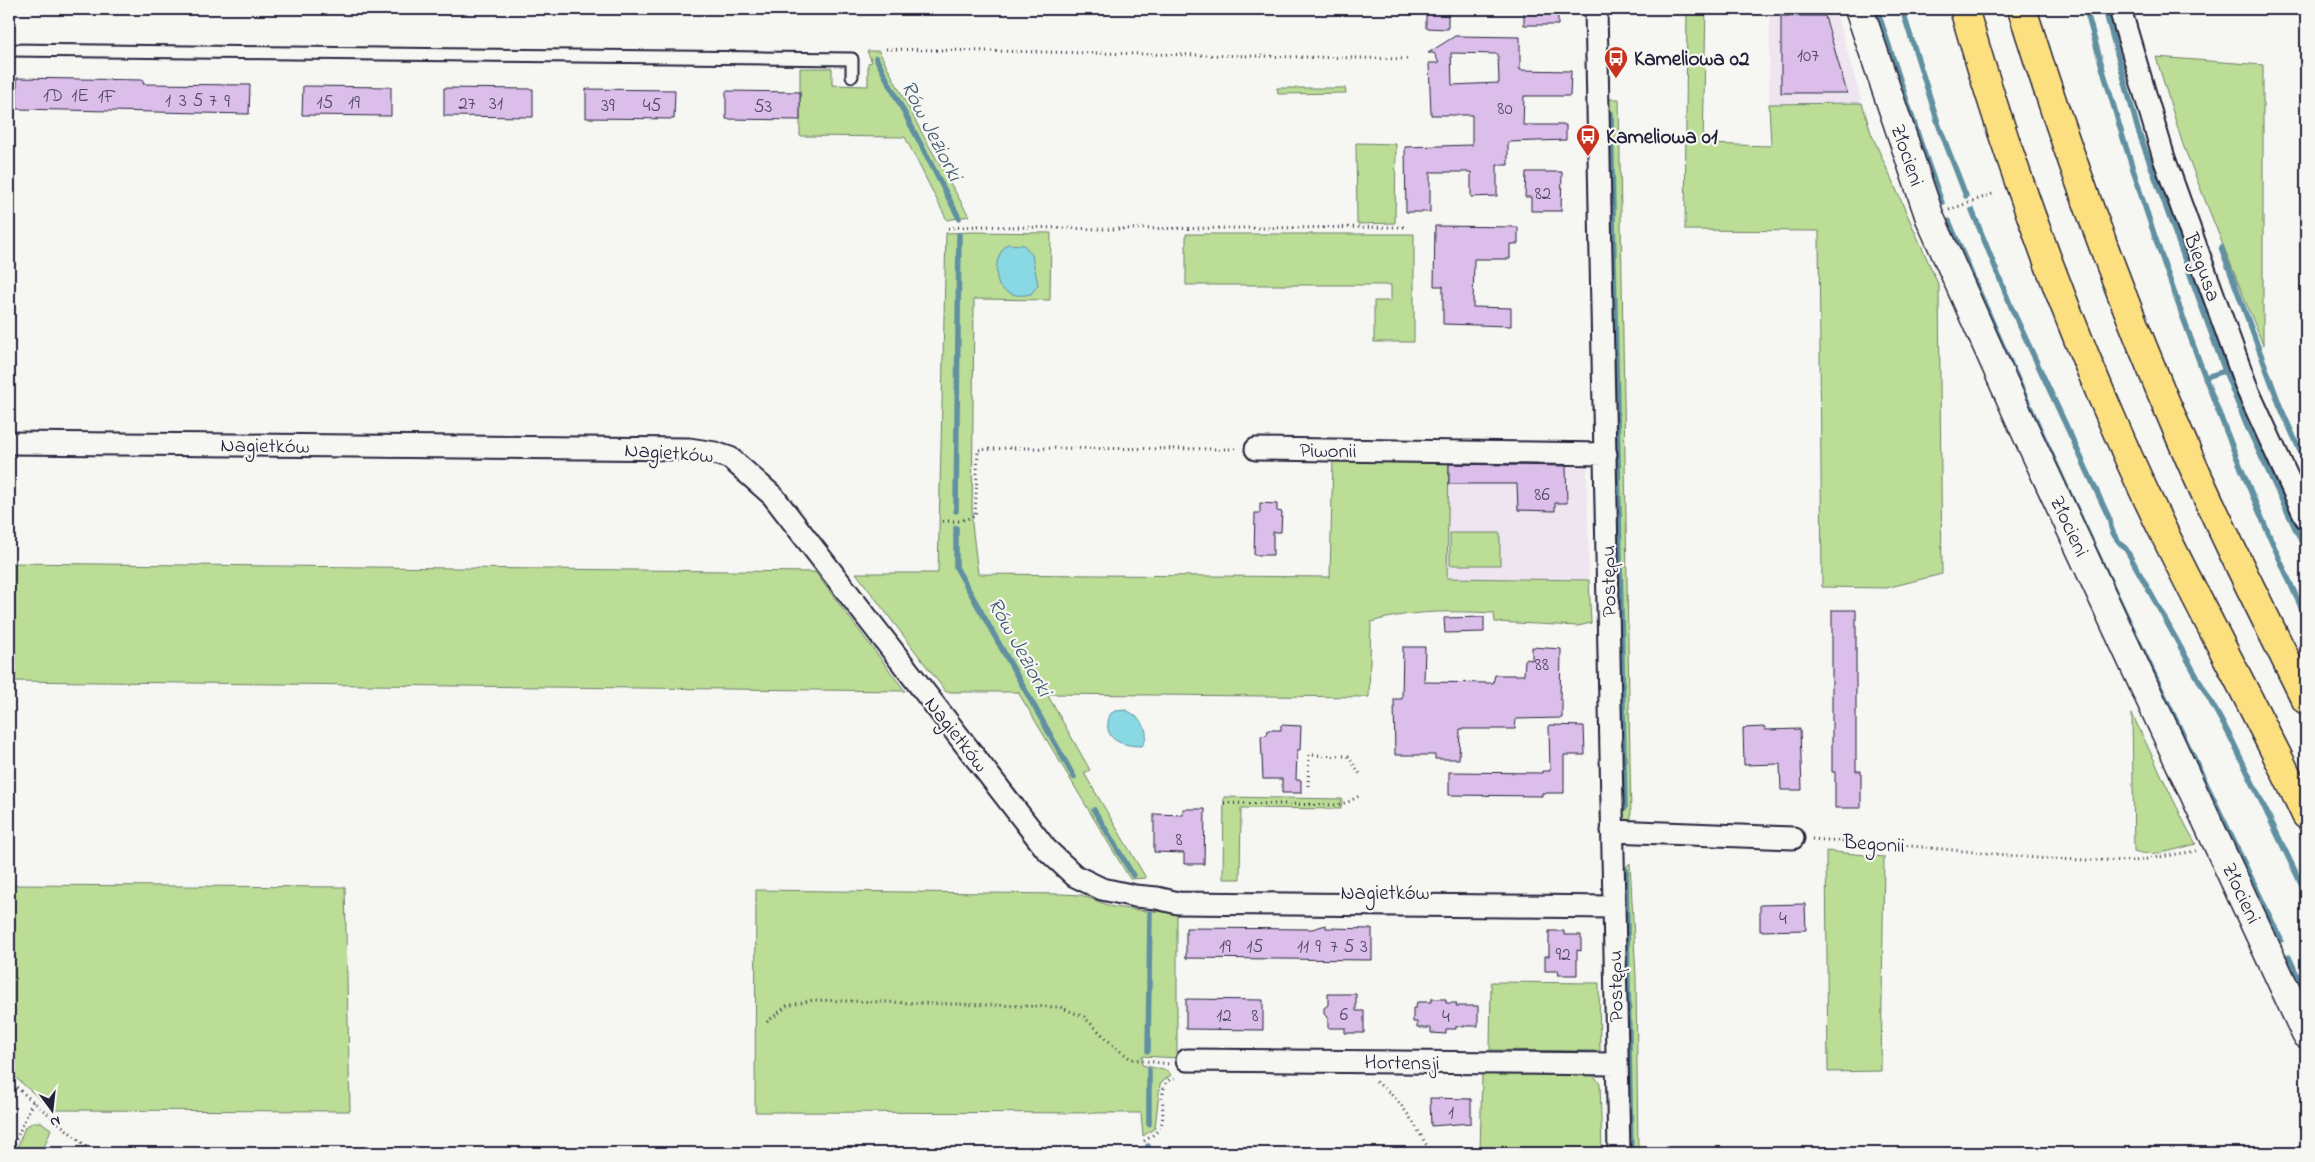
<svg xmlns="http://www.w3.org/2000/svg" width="2315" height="1162" font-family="'Indie Flower',sans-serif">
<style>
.built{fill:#eee5f0}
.green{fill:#bbdd96;stroke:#6e8068}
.water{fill:#89d9e5;stroke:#6090a1}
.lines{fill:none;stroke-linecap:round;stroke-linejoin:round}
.stream{stroke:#6090a1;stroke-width:5.5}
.building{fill:#dcbeeb;stroke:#22223b;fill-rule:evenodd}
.service-casing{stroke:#22223b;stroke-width:15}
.minor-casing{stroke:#22223b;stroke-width:25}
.tertiary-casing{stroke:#22223b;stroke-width:31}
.motorway-casing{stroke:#22223b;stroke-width:31}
.path{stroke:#22223b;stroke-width:3;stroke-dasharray:1 4;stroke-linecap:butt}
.service{stroke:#f6f6f2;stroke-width:11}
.minor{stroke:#f6f6f2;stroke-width:21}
.tertiary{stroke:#f6f6f2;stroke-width:28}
.motorway{stroke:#fce080;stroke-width:28}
.labels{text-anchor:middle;stroke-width:4.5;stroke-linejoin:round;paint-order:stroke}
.number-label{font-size:19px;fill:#504967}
.poi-label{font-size:21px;font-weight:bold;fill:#22223b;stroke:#f6f6f2;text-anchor:start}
.street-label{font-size:21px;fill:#22223b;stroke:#f6f6f2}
.water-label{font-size:22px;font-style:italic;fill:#41596e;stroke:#f6f6f2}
</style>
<rect width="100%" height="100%" fill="#f6f6f2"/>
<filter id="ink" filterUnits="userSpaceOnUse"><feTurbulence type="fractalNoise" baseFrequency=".02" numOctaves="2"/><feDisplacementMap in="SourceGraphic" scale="10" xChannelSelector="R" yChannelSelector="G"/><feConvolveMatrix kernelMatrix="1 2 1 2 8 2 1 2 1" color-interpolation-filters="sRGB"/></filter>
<g filter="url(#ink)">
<path class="built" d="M1770,9H1835L1862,103L1769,104Z
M1449,458L1587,460L1589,580L1447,579Z"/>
<path class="green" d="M1687,9H1706L1703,144L1771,146L1769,104L1862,103L1871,133L1939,286L1942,574L1886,588L1822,587L1819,231L1685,230Z
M867,51H879L924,137L969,216L947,220L905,137L800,136V68H832V85L868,86V63L872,62Z
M2156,57L2263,65V345L2183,145Z
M1277,88H1345L1346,93L1278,94Z
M1609,99H1619L1631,820H1621Z
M1356,143L1396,144L1395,223L1357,224Z
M974,232L1051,233L1050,300L974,299L972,524L978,574L1330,577L1333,456L1449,458L1447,578L1589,580L1591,623L1578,626L1495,622L1494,613C1452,611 1412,610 1371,622L1369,697L1047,694L1090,770L1084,773L1146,878L1130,879L1018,692H946L856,573H938L946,233Z
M1186,234H1414V342H1374V301H1391V285H1186Z
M1450,533H1500V565H1450Z
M9,563L815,572L905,691L9,681Z
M2132,714L2187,828L2196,844C2177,849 2152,858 2134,851Z
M1224,797L1342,799L1341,809L1241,808L1240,879H1223Z
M1826,851L1884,857L1881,1071L1828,1072Z
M1630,863L1636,977L1638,1153H1630L1624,869Z
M9,885L345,887L350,1111L53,1110L9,1072Z
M756,890L1061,894L1081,895L1113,907L1147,911L1177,912V1058L1142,1056V1065L1168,1071L1171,1075L1160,1084L1155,1128L1143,1136L1141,1113L755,1112Z
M1491,982L1599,983L1600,1051L1490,1050Z
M1482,1073L1592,1074L1600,1083L1602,1153H1480Z
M34,1122H41L51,1129L42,1153H15L25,1127Z"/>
<path class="water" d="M1007,244L1024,245L1032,255L1038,285L1031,294C1019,297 1008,295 999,286C994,270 996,256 1007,244Z
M1126,710C1140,717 1153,731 1142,746C1120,746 1101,739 1110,714L1115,711Z"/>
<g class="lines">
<path class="stream" d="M1877,9L1921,144L1942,203
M1902,9L1939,126L1966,196
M2086,9C2142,217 2216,422 2306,618
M2105,9L2138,130L2225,371L2246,424L2306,551
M876,58L959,218
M1611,113L1625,808
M1972,210L2012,309L2110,520C2110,532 2117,541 2126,549L2231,738L2306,894
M1949,221C2051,464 2167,701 2281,940
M2221,247L2280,406L2306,464
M2206,377L2225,371
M956,511L959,235
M956,528V567L1074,777
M1094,810L1133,875
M1626,870L1631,1153
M2289,957L2306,996
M1148,1051L1150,913
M1149,1124V1070
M1148,1153V1146"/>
</g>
<path class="building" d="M1426,9H1448V29L1426,28Z
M1524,9H1558V25H1524Z
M1781,16H1825L1847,93H1781Z
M1455,36L1520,37V70L1571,71L1570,96H1524L1523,125H1566V140L1508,142V165H1497V196L1471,197V172H1430V212H1406L1405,147L1472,145V115H1431L1429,63H1439L1434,53H1428ZM1451,53L1498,54L1499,83L1452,85Z
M17,78L143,80V84L250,85L249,114L17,109Z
M303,86L391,87V116L302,115Z
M444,88L533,89V117L444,116Z
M586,89L675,90L674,119L586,118Z
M726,91L800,92V120L726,119Z
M1526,172H1562L1561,211H1531V197H1525Z
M1435,226L1518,227V244H1510V259H1474L1473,307L1511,308V326L1443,324V286H1434Z
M1449,464L1566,466L1567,503H1555V511L1518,510L1517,484H1449Z
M1260,503L1277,504V511L1282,512L1281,532H1273V555H1254L1255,513H1260Z
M1832,610H1856V771H1861V808H1835V772H1832Z
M1484,617V632L1445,633L1444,618Z
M1403,647H1425L1424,682L1493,683L1495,675H1524L1525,659L1532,660V647L1561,649L1560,700H1562V718L1516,719L1515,729H1460L1459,759H1435V755H1395L1394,699H1402Z
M1281,725L1301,726L1300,750H1297L1296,780H1301V793H1282V779H1263L1261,736L1267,735L1268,730H1281Z
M1549,725L1584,726L1585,755H1564V793H1542V796L1449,795V772L1542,773V771H1550Z
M1765,727V730L1800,729L1802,790H1781L1780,764L1744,765L1743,728Z
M1183,809H1205L1204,864H1184V853L1154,852V814L1183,815Z
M1805,904L1806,930L1760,931V905Z
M1326,925V928L1372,929V960L1186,958V928L1312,929Z
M1549,931H1564V935H1581V951L1577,950V975H1558L1559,971H1545V956H1549Z
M1328,994H1356V1011H1364V1033H1345V1028H1328V1018L1324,1014V1008L1328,1005Z
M1186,999L1263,1000V1030L1186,1029Z
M1431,999H1446V1003H1457L1456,1006H1478V1026H1456V1029H1446V1034L1431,1033V1028H1417V1022H1413V1008H1416L1417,1002H1431Z
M1430,1098L1471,1099V1123L1431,1126Z"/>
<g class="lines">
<g class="service-casing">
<path id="service" d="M9,50L852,59V76"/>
</g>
<g class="minor-casing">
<path id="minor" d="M1596,9L1619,1153
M2120,9L2164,158L2248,391L2306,518
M9,443L689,449L715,453L730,458L773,496L1046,849L1075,876L1102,889L1135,896L1157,898L1178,903L1614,907
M1256,449L1606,454
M1612,831L1793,838
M1187,1060L1617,1064"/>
</g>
<g class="tertiary-casing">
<path id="tertiary" d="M1859,9L1930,218L2023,426L2306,1034"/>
</g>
<g class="motorway-casing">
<path id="motorway" d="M1964,9C2006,154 2058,297 2119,436C2175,565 2246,687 2306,815
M2022,9C2068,156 2121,300 2182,441C2220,529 2264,615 2306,700"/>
</g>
<path class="path" d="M886,49L1410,59
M1949,210L1995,193
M948,228L978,226L1100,229L1404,227
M943,521H960L975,516L978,450L1009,448L1238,449
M1308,786L1309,755L1348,756L1360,774
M1224,803L1337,805L1348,802L1359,796
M1812,839L1890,844L2048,859L2135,861L2196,851
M767,1022L787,1006L813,1000L1060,1007L1084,1017L1116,1048L1131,1059L1169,1064
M9,1081L94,1153
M1376,1082C1402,1099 1416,1127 1431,1153
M1144,1141C1151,1137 1157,1133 1161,1125C1167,1110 1154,1080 1178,1077
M10,1153L33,1101"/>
<use href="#service" class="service"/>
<use href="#minor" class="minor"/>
<use href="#tertiary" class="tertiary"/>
<use href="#motorway" class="motorway"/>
</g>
</g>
<defs>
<g id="bus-pin" transform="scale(1.25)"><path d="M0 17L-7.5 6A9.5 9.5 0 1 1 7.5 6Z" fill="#c8321e" stroke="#f6f6f2"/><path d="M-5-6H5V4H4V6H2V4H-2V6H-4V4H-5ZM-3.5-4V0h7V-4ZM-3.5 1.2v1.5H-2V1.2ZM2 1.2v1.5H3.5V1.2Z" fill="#fff"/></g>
</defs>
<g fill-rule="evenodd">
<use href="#bus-pin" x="1616" y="58"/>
<use href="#bus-pin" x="1588" y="136"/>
</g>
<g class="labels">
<g class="number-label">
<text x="1808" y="61">107</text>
<text x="53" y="101">1D</text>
<text x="80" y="101">1E</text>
<text x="107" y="102">1F</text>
<text x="168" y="106">1</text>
<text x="183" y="106">3</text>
<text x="198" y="106">5</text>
<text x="213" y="106">7</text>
<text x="227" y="107">9</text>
<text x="325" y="108">15</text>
<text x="354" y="108">19</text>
<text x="467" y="109">27</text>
<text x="496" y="109">31</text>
<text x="608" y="111">39</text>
<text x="652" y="111">45</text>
<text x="763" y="112">53</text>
<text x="1505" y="114">80</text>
<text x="1543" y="199">82</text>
<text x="1542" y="500">86</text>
<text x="1542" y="670">88</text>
<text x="1179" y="845">8</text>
<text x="1783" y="924">4</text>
<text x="1225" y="952">19</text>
<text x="1255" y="952">15</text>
<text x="1303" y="952">11</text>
<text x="1318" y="952">9</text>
<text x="1334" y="952">7</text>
<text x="1349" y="952">5</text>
<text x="1364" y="952">3</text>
<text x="1563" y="960">92</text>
<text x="1344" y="1020">6</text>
<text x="1224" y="1021">12</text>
<text x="1255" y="1021">8</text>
<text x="1446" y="1022">4</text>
<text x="1451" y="1118">1</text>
</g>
<g class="poi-label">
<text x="1634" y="65">Kameliowa 02</text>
<text x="1606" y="143">Kameliowa 01</text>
</g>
<g class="street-label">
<text transform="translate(1908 155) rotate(71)" y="7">Złocieni</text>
<text transform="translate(2203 267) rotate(70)" y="7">Biegusa</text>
<text transform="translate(265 445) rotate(1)" y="7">Nagietków</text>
<text transform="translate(1328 450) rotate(1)" y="7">Piwonii</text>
<text transform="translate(669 452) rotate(4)" y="7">Nagietków</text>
<text transform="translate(2070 526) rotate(65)" y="7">Złocieni</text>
<text transform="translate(1608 581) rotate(-91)" y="7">Postępu</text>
<text transform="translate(957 734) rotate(52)" y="7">Nagietków</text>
<text transform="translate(1874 843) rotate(4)" y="7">Begonii</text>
<text x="1385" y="899">Nagietków</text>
<text transform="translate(2242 893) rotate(65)" y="7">Złocieni</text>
<text transform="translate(1615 986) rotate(-91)" y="7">Postępu</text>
<text transform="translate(1402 1062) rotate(1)" y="7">Hortensji</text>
</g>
<g class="water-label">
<text transform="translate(933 130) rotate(63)" y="8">Rów Jeziorki</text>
<text transform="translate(1021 646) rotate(61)" y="8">Rów Jeziorki</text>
</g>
</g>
<rect width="2315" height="1162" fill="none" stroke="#f6f6f2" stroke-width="30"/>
<rect x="15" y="15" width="2285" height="1132" fill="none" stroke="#22223b" stroke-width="2" filter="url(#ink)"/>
<g transform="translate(52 1110) rotate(165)" stroke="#f6f6f2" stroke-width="4" paint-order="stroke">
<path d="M0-4L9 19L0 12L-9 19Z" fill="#22223b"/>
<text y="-8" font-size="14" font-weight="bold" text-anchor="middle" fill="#22223b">N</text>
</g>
</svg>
